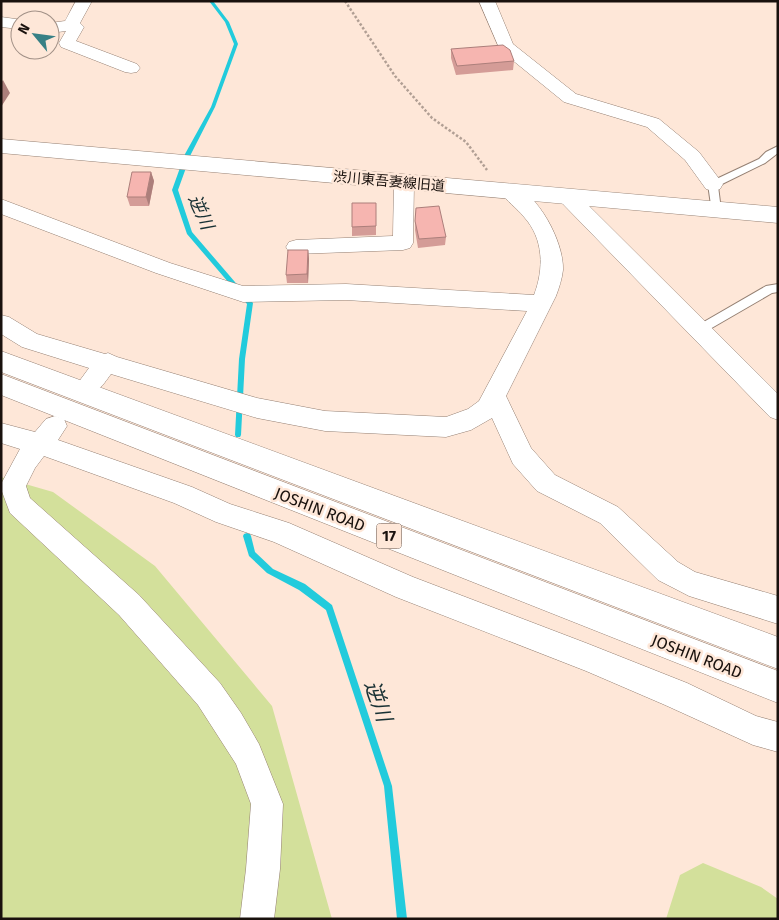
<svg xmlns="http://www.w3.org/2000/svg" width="779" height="920" font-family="'Fira Sans','Noto Sans JP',sans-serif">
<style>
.green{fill:#d3e09b}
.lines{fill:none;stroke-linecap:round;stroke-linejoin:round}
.stream{fill:#22cbdc;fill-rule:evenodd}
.lane-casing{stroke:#958073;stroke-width:2}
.street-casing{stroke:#958073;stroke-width:1}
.secondary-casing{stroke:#958073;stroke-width:1}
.highway-casing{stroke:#958073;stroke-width:1}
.path{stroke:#b19f94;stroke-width:2.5;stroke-dasharray:2.5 2;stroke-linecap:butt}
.lane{fill:#fff;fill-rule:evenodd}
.street{fill:#fff;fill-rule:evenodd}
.secondary{fill:#fff;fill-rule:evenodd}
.highway{fill:#fff;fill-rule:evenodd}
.wall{fill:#d49c97}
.shaded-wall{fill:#ac7f7b}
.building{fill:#f6b5b0;stroke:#ac7f7b}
.labels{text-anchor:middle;stroke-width:5;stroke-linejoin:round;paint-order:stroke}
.far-street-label{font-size:14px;fill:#19110d;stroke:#fee7d8}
.shield{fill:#fee7d8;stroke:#5e514a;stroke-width:1}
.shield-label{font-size:15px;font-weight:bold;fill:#19110d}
.street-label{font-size:16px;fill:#19110d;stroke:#fee7d8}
.water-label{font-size:18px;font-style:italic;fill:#173033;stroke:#fee7d8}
.near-water-label{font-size:21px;font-style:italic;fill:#173033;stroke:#fee7d8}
</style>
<rect width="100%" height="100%" fill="#fee7d8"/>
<path class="green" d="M1,477L53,492L155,566L272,706L332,919H1Z
M703,863L761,887L778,899V919H666L680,875Z"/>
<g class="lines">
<path class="stream" d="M209,1H213L229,22L238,44L215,107L191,154L178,190L192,232L253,303L245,359L241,435L240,437H236L235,435L239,359L247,304L187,234L172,190L185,154L211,107L234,44L225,22Z
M247,533L250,534L251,536L255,552L273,569L305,584L332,605L333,608L392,786L407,919H397L384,786L326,610L299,590L267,573L249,556L243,536L244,534Z"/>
<g class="lane-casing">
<path id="lane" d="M778,146V153L765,163L718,186L721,210L720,212H712L708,184L710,182L759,159L766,152Z
M778,284V292L772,293L703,333H695L693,330L695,327L766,286Z"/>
</g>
<g class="street-casing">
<path id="street" d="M76,1H92L80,23L84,27L76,41L137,64L140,68L137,72L131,73L125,72L61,47L59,43L66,31L50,33V23L65,21Z
M479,1H495L513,44L576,94L659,119L699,152L723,184L720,189L713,191L706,189L685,160L647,127L564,102L500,50Z
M1,17L23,20H20V29L1,27Z
M404,175L411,177L414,182L413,243L410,248L403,250L296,254L289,252L286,247L289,242L296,240L393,236L394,182L397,177Z
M510,184C538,192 564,242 563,270C562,279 559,288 556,296L506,396L531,448L555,475L618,507L678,562L695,572L778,596V624L689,596L658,580L600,523L537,491L513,464L492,418L471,430L446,437L325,431L257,418L111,374C102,386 98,395 82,390L78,383L89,368L22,347L1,334V315L9,317L37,334L105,354L108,353L117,357L257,398L325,411L446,417L468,409L479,401L527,311L346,300L243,302L156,273L1,214V199L170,263L243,286L346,284L534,295C544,269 544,239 524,217C517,208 506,201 500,191L503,186Z
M567,189L574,191L778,394V420L770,417L560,201L557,196L560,191Z
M55,416L64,419L67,426L58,440L192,487L230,504L289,523L413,577L586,643L687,683L756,716L778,722V752L753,745L665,705L586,671L396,597L274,542L216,522L174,503L44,456L35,468L26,486L30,498L139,595L220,683L241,713L259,744L283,804L280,869L274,919H240L246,869L251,804L236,764L198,705L119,615L10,513L1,489V484L20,449L1,443V423L35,432L46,419Z"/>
</g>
<g class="secondary-casing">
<path id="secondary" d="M1,139L778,207V223L1,153Z"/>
</g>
<g class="highway-casing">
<path id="highway" d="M1,351L778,637V669L1,372Z
M1,374L778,671V703L1,395Z"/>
</g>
<path class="path" d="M345,1L395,76L432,118L466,142L487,170"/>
<use href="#lane" class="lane"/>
<use href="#street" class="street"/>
<use href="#secondary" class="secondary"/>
<use href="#highway" class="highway"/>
</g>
<path class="wall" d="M451,49L514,61L513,70L456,75L451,58Z
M151,172L154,181L149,206H130L127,197Z
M376,203V235L352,236V227Z
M416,208L446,237L445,245L418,248L415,230Z
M308,250L309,259L308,283H287L286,275Z"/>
<path class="shaded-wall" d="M3,80L10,93L1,107V83Z
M151,172L154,181L149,206L146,197Z
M308,250L309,259L308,283L307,274Z"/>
<path class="building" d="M503,45L510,50L514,61L457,66L451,49Z
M132,172H151L146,197H127Z
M352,203H376V226L352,227Z
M439,206L446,237L419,239L415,221L416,208Z
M288,250H308L307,274L286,275Z"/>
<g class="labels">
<g class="far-street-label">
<text transform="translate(389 181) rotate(5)" y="5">渋川東吾妻線旧道</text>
</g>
<rect class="shield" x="376.5" y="523.5" width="25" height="25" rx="4"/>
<g class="shield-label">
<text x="389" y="541">17</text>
</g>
<g class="street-label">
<text transform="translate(320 509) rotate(21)" y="6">JOSHIN ROAD</text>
<text transform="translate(697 656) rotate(21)" y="6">JOSHIN ROAD</text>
</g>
<g class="water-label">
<text transform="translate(201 212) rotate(66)" y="6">逆川</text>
</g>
<g class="near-water-label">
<text transform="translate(378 701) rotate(71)" y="7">逆川</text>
</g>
</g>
<rect width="779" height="920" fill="none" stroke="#19110d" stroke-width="5"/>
<g transform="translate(35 35) rotate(299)"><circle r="24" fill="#fee7d8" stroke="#a29187"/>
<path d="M0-4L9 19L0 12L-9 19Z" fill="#378085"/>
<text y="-8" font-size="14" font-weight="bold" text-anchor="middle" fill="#19110d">N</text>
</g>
</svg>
